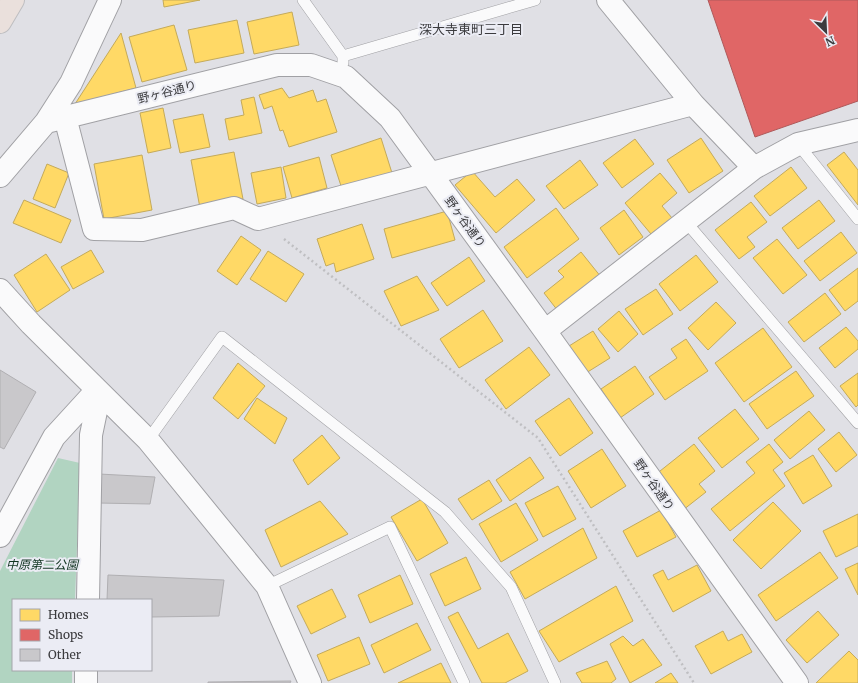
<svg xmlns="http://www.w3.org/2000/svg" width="858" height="683" font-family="Merriweather,'Noto Sans JP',serif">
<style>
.green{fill:#b1d4c1}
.homes{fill:#ffd966;stroke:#c4aa5a}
.shops{fill:#e06666;stroke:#ae595a}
.building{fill:#c9c8cb;stroke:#b0afb2}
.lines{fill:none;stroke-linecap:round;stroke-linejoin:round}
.service-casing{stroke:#a0a0a4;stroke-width:12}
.minor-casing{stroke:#a0a0a4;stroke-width:24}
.motorway-casing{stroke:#bebec0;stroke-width:24}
.path{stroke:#bfbfc2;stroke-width:2.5;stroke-dasharray:2 3;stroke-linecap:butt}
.service{stroke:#fafafb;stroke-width:11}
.minor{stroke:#fafafb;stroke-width:22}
.motorway{stroke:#eae0dc;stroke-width:22}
.labels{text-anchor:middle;stroke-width:4;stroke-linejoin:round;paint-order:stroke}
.street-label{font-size:12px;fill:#3b3b3e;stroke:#ebecf4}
.park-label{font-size:12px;font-style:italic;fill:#113421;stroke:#ebecf4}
.neighbourhood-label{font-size:13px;fill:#3b3b3e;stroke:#ebecf4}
</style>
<rect width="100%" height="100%" fill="#e0e0e5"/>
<path class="green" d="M58,458L80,463L75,600H13V670H72V683H0V571Z"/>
<path class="homes" d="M163,0H200L164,7Z
M292,12L299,45L254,54L247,22Z
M237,20L244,53L195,63L188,30Z
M174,25L187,70L142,82L129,37Z
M121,33L136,88L75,104Z
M282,88L289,98L313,90L317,102L326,99L337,132L289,147L283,130L280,131L272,106L264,109L259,95Z
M254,97L262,133L229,140L225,119L244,115L241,100Z
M163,108L171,148L148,153L140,113Z
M203,114L210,147L180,153L173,120Z
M381,138L392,173L342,189L331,155Z
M701,138L723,171L689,193L667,160Z
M635,139L654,164L622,188L603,163Z
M234,152L243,199L200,208L191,160Z
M844,152L858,170V205L827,165Z
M142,155L152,210L104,219L94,164Z
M319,157L327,188L292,198L283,167Z
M580,160L598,185L564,209L546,186Z
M47,164L69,173L55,208L33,199Z
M281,167L286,198L257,204L251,173Z
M791,167L807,188L770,216L754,196Z
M472,171L495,197L517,179L535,200L496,233L455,185Z
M660,173L677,193L662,206L672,218L651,234L625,203Z
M24,200L71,220L61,243L13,223Z
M819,200L835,221L798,249L782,228Z
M751,202L767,222L747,237L755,247L739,259L715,230Z
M556,208L579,239L527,278L504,247Z
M624,210L643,237L619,255L600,228Z
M447,211L455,240L392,258L384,229Z
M362,224L374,259L336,272L334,263L326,266L317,239Z
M841,232L857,253L820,281L804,261Z
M241,236L261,250L237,285L217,271Z
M777,239L807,275L783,294L753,258Z
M91,250L104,272L73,289L61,267Z
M268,251L304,274L286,302L250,279Z
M581,252L601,277L558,311L544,293L564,277L558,271Z
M46,254L70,290L37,312L14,275Z
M696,255L718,282L680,311L659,284Z
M469,257L485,281L447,306L431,283Z
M858,268V301L845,311L829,290Z
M417,276L439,310L401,326L384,291Z
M656,289L673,314L643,335L625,309Z
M825,293L841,314L804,342L788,322Z
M716,302L736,323L708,350L688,328Z
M483,310L503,341L459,368L440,339Z
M619,311L638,334L618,352L598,329Z
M846,327L858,341V349L835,368L819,348Z
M763,328L792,367L744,402L715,363Z
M593,331L610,358L586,373L569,346Z
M686,339L708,371L665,400L649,377L677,358L671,349Z
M529,347L550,375L506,409L485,380Z
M238,363L265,386L238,419L213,398Z
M635,366L654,394L620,418L601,389Z
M796,371L814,396L767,429L749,404Z
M858,373V405L856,407L840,386Z
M257,398L287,418L275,444L244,419Z
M569,398L593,433L560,456L535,421Z
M735,409L759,439L722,468L698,438Z
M809,411L825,430L790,459L774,440Z
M839,432L857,455L836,472L818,449Z
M322,435L340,458L308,485L293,460Z
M694,444L715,471L699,484L706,492L683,510L655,475Z
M769,444L783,462L773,470L785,486L730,531L711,509L755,473L746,462Z
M602,449L626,486L591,508L568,471Z
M813,455L832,486L803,504L784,473Z
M530,457L544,478L510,501L496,480Z
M489,480L502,501L472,520L458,499Z
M558,486L576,519L543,537L525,503Z
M422,499L448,543L417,561L391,517Z
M320,501L348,534L281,567L265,530Z
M773,502L801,531L761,569L733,540Z
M516,503L538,540L501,562L479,524Z
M661,510L676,537L637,557L623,531Z
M858,514V546L836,557L823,531Z
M583,528L597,558L525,599L510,572Z
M820,552L838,578L776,621L758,595Z
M466,557L481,589L445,606L430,574Z
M858,563V595L845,569Z
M697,565L711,591L673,612L653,575L663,570L668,580Z
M400,575L413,604L370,623L358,595Z
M616,586L633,621L559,662L539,631Z
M332,589L346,617L311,634L297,606Z
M818,611L839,635L807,663L786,640Z
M458,612L478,649L508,633L528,671L505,683H482L448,617Z
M417,623L431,650L384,673L371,645Z
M723,631L728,641L742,634L752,652L711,674L695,646Z
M623,636L633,646L643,639L662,665L630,683L610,644Z
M359,637L370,664L328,681L317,655Z
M849,651L858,660V683H816Z
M607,661L616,679L611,683H582L576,673Z
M441,663L451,683H398Z
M671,673L678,683H655Z"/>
<path class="shops" d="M708,0H858V101L755,137Z"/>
<path class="building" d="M0,370L36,392L4,449L0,447Z
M99,474L155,477L150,504L98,503Z
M108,575L224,580L219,616L151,617V600H107Z
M291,681L290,683H208V682Z"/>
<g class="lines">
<g class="service-casing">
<path id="service" d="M303,0L343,56V63
M343,56L535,0
M798,144L858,219
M686,222L858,423
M148,440L222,337L445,512L511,587L555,683
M267,586L390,527L464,683"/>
</g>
<g class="minor-casing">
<path id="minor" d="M608,0L693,104L754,168
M65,117L94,229L142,230L234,208L258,219L693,104
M46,122L71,83L110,0
M0,176L46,122L277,65H311L346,77L390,118L545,331L797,683
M0,290L31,324L148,440L267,586L310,683
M545,331L754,168L798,144L858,130
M0,536L54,437L96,391
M88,600L91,435L96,411V391
M86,683V670"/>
</g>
<g class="motorway-casing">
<path id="motorway" d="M0,22L13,0"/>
</g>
<path class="path" d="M284,239L538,438L694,683"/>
<use href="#service" class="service"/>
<use href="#minor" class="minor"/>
<use href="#motorway" class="motorway"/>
</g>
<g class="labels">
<g class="street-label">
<text transform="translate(167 92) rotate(-14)" y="4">野ヶ谷通り</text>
<text transform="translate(465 222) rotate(54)" y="4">野ヶ谷通り</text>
<text transform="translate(654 485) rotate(55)" y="4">野ヶ谷通り</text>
</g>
<g class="park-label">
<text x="42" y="569">中原第二公園</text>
</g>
<g class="neighbourhood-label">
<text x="471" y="34">深大寺東町三丁目</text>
</g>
</g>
<rect x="12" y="599" width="140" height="72" fill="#ebecf4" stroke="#a5a5ab"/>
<rect x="20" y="609" width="20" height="12" fill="#ffd966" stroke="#a5a5ab"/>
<text x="48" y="619" font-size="12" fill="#3b3b3e">Homes</text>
<rect x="20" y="629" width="20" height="12" fill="#e06666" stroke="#a5a5ab"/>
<text x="48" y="639" font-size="12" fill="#3b3b3e">Shops</text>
<rect x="20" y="649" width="20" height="12" fill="#c9c8cb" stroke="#a5a5ab"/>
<text x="48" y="659" font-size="12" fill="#3b3b3e">Other</text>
<g transform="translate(826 32) rotate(156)" stroke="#ebecf4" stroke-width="3" paint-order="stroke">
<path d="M0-3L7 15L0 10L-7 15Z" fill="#3b3b3e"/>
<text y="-6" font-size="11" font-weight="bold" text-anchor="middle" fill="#3b3b3e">N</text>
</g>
</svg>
